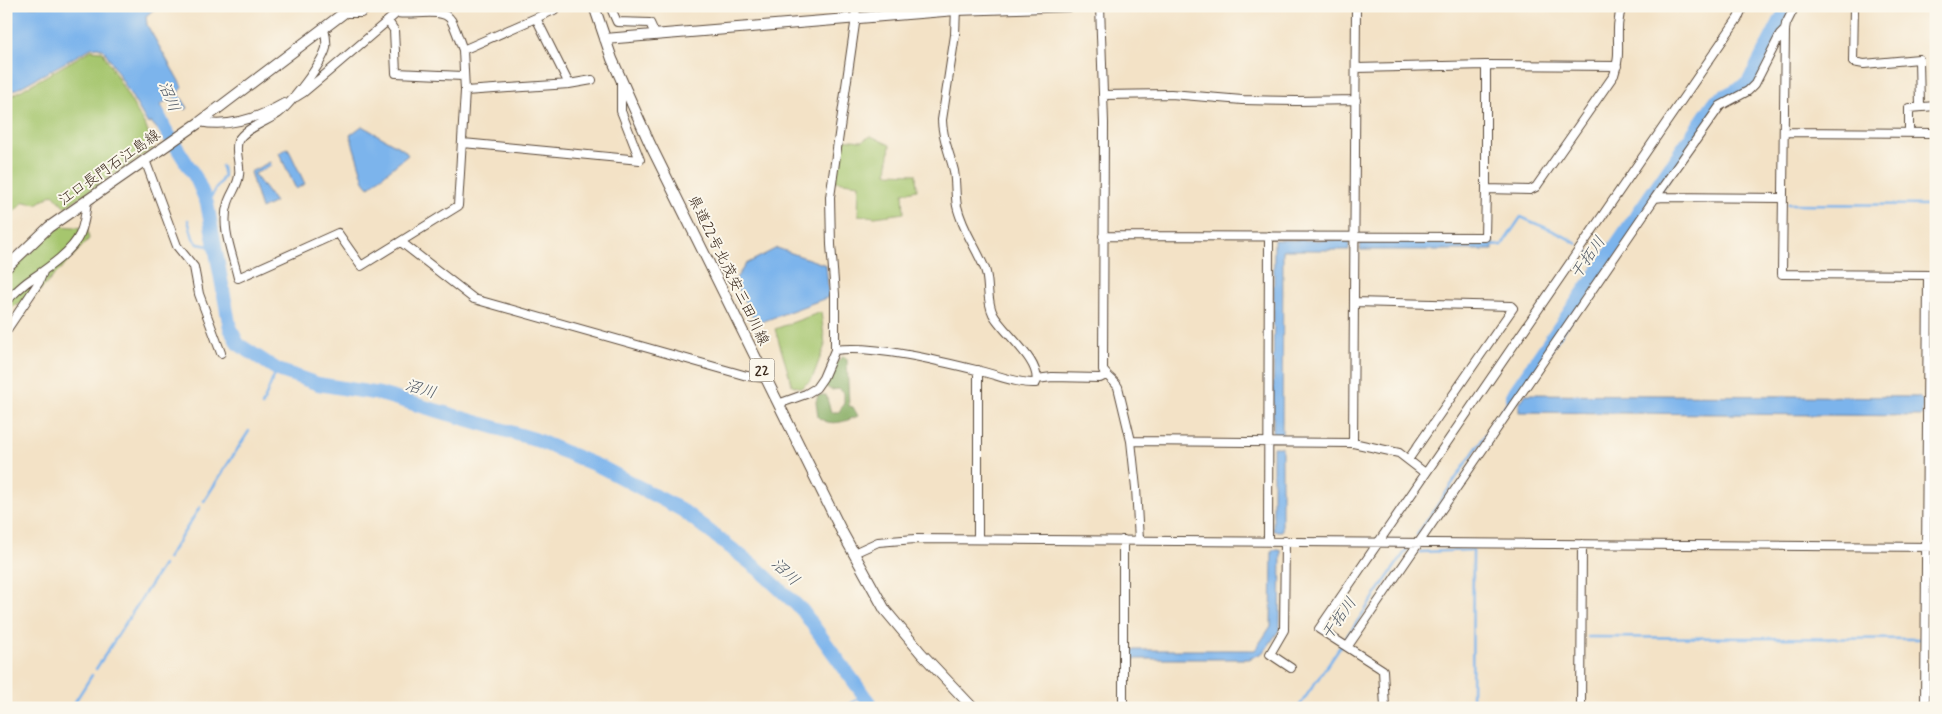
<svg xmlns="http://www.w3.org/2000/svg" width="1942" height="714" font-family="Mynerve,'Klee One',sans-serif">
<style>
.green{fill:#a6c66e;stroke:#707846}
.forest{fill:#84ab61;stroke:#606a40}
.water{fill:#7bb4ec;stroke:#5b6f85}
.lines{fill:none;stroke-linecap:round;stroke-linejoin:round}
.stream{stroke:#7bb4ec;stroke-width:2.5}
.river{stroke:#7bb4ec;stroke-width:14}
.minor-casing{stroke:#574637;stroke-width:10}
.major-casing{stroke:#574637;stroke-width:12}
.minor{stroke:#fff;stroke-width:8}
.major{stroke:#fff;stroke-width:10}
.labels{text-anchor:middle;stroke-width:4;stroke-linejoin:round;paint-order:stroke}
.shield{fill:#fbf7ec;stroke:#75685c;stroke-width:1}
.shield-label{font-size:14px;font-weight:bold;fill:#3b2a1e}
.street-label{font-size:15px;fill:#3b2a1e;stroke:#fbf7ec}
.water-label{font-size:16px;font-style:italic;fill:#515a66;stroke:#fbf7ec}
</style>
<rect width="100%" height="100%" fill="#fbf7ec"/>
<filter id="ink" filterUnits="userSpaceOnUse"><feTurbulence type="fractalNoise" baseFrequency=".02" numOctaves="2"/><feDisplacementMap in="SourceGraphic" scale="10" xChannelSelector="R" yChannelSelector="G"/><feConvolveMatrix kernelMatrix="1 2 1 2 8 2 1 2 1" color-interpolation-filters="sRGB"/></filter>
<filter id="wash" filterUnits="userSpaceOnUse"><feTurbulence type="fractalNoise" baseFrequency=".0096" numOctaves="4" result="noise"/><feDisplacementMap in="SourceGraphic" scale="20" xChannelSelector="R" yChannelSelector="G"/><feGaussianBlur stdDeviation="1.12" result="paint"/><feColorMatrix in="noise" values="0 0 0 0 0 0 0 0 0 0 0 0 0 0 0 0 0 1.4 0 .05"/><feComposite in="paint" operator="in"/></filter>
<g filter="url(#wash)">
<rect width="100%" height="100%" fill="#f3e2c6"/>
<path class="green" d="M91,50L102,51L146,127L153,148L65,207L53,194L37,204L24,202L10,215L6,234V99Z
M871,136L890,145L887,173L916,174L917,190L903,193L904,213L875,217L858,215L859,184L835,181L842,139L862,141Z
M61,226L87,228L89,239L32,299L14,306L6,312V274Z
M821,312L825,345L812,379L801,388L792,385L775,329Z"/>
<path class="forest" d="M844,356L847,359L849,406L853,407L858,416C844,422 830,427 818,417L816,402L818,395H826L831,412H839L844,403V393L839,389L831,390L825,386C827,374 833,363 844,356Z"/>
<path class="water" d="M6,6H158L146,16L147,25L183,88L178,92L188,108L185,110L173,96L161,105L165,113L164,114L165,120L169,127L160,132L151,122L148,124L104,50L98,47L91,48L6,95Z
M362,126L404,150L408,155L369,187L364,181L350,135Z
M288,148L305,184L296,189L279,153Z
M270,162L271,166L254,174L275,202L261,209L250,172Z
M1274,240H1349V250H1283L1282,437L1273,436Z
M1361,241H1493V250H1360Z
M777,248L826,265L829,297L756,324L734,281L746,264Z
M1526,394L1919,397L1923,401L1922,416L1519,412V404Z
M1936,399V708H1931L1933,554L1935,553V537H1933L1934,401Z
M1273,447H1282V531H1273Z
M1272,550H1281L1280,629L1264,652L1249,659H1130V650H1255L1271,626Z"/>
<g class="lines">
<path class="stream" d="M1237,7L1242,6
M207,203L224,176L222,166
M1788,204L1936,205
M188,220L193,238L198,244L214,247
M1492,246L1502,245L1521,217C1540,226 1560,232 1577,244
M1584,249L1604,263
M262,406L275,373L278,370
M204,501L249,431
M1417,535L1512,396
M1420,552L1473,550L1472,708
M167,559L200,507
M1588,637L1922,639
M96,669L163,565
M71,708L92,675
M845,708L864,694
M1298,708L1407,549"/>
<path class="river" d="M157,112L165,129L196,178L207,203L230,328L238,344L278,370L318,384L380,394L534,439L603,468L682,510L758,569L802,610L873,708
M1512,396L1714,103C1724,94 1737,91 1748,83L1788,6"/>
</g>
</g>
<g filter="url(#ink)">
<g class="lines">
<g class="minor-casing">
<path id="minor" d="M610,6L617,22L650,23L655,34
M1100,6L1104,123L1103,370C1107,377 1114,380 1118,387L1131,441L1136,488L1139,540
M1795,6L1786,24L1785,30L1782,274L1936,275
M1854,6L1853,62L1864,64L1919,59L1920,107
M344,13H361L370,6
M398,13C412,16 443,7 451,20C456,29 459,40 463,50
M536,18L569,84
M388,21L394,30L396,73L463,76
M324,29C326,36 327,41 326,48C322,64 291,103 279,113C268,121 243,129 238,141C234,152 241,164 239,175C238,186 231,193 228,203C220,227 233,255 238,278L338,233L361,266L458,206L465,91L463,50L554,10L558,6
M1356,68L1486,65L1617,66
M465,91L569,84L592,80
M1103,95L1171,94L1242,100L1297,101L1356,100
M296,97L304,92L328,72L405,6
M200,122C229,128 258,118 284,103
M1785,132L1936,133
M1909,133V108L1936,106
M463,143L640,160L621,111V82
M145,160L177,246L194,267L199,294L221,353
M1486,189V65
M1655,198L1720,106L1748,91L1755,84L1780,35L1785,30
M1103,236L1485,237L1486,189L1530,190L1536,187L1614,75C1623,51 1613,32 1622,6
M401,242L474,299L747,376L765,378
M6,301C14,294 21,286 30,280C46,269 72,252 80,234C85,223 86,211 87,200
M1354,302L1511,306L1513,308L1408,460
M6,331L39,282L43,272
M835,350C875,345 940,361 980,371C997,375 1018,384 1036,383C1042,361 1002,332 993,314C986,300 990,283 985,269C976,247 962,229 957,206C955,195 956,183 954,171C950,154 942,138 942,120L955,35L956,7
M1037,379L1052,377L1100,378L1106,375
M778,404L806,394L816,388L823,378L835,350V294L831,245L830,197L856,17L855,6
M1131,441L1353,443L1399,453L1425,473
M1353,443L1356,6
M978,539V370
M1123,540V708
M1268,541L1269,236
M1285,541L1284,630L1270,654L1291,668
M854,553L878,542L915,539L1936,547
M1348,646L1655,198L1663,197L1783,198
M1385,708L1383,670L1319,629L1738,18L1743,6
M1581,708L1582,544
M1925,708L1928,275"/>
</g>
<g class="major-casing">
<path id="major" d="M594,6L612,59L650,144L842,532L885,610L921,653L973,708
M605,39L956,10L1073,6
M6,268L49,227L200,122L353,6"/>
</g>
<use href="#minor" class="minor"/>
<use href="#major" class="major"/>
</g>
</g>
<g class="labels">
<rect class="shield" x="749.5" y="358.5" width="25" height="23" rx="4"/>
<g class="shield-label">
<text x="762" y="375">22</text>
</g>
<g class="street-label">
<text transform="translate(109 167) rotate(-35)" y="5">江口長門石江島線</text>
<text transform="translate(729 270) rotate(64)" y="5">県道22号北茂安三田川線</text>
</g>
<g class="water-label">
<text transform="translate(170 96) rotate(68)" y="6">沼川</text>
<text transform="translate(1587 257) rotate(-55)" y="6">干拓川</text>
<text transform="translate(421 388) rotate(16)" y="6">沼川</text>
<text transform="translate(786 571) rotate(43)" y="6">沼川</text>
<text transform="translate(1338 618) rotate(-55)" y="6">干拓川</text>
</g>
</g>
<rect width="1942" height="714" fill="none" stroke="#fbf7ec" stroke-width="25"/>
</svg>
